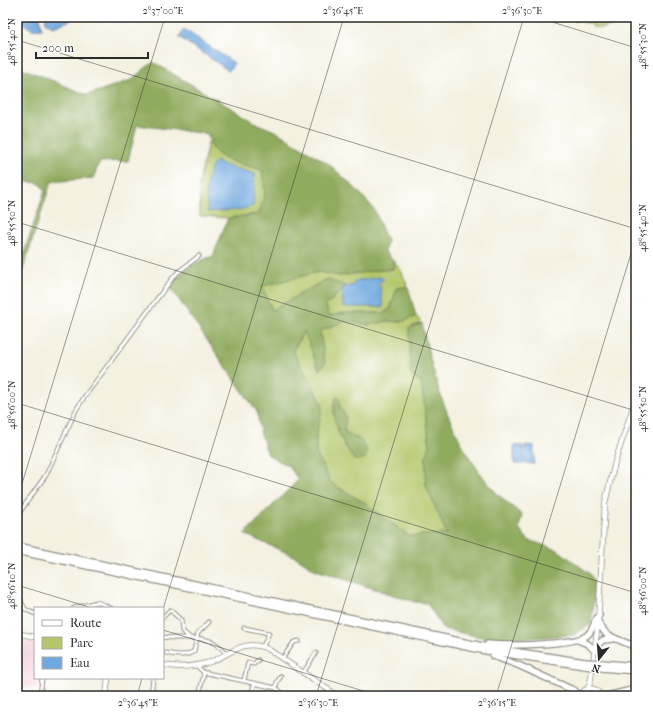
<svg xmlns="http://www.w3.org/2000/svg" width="653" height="713" font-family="'IM FELL French Canon',serif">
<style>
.built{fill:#f6cfd9}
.green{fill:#b4c669;stroke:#70784a;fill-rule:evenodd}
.forest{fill:#8fab5d;stroke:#5d6b44}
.water{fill:#71a8df;stroke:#4e6a85}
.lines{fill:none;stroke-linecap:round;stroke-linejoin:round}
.street-casing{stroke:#908e86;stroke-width:5}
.secondary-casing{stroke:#908e86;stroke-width:6}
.highway-casing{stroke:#908e86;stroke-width:8}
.street{stroke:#fff;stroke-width:3}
.secondary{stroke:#fff;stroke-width:4.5}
.highway{stroke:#fff;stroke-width:5.5}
.highway-bridge-casing{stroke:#908e86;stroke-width:8;stroke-linecap:butt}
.highway-bridge{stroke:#fff;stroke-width:5.5}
.ticks{fill:none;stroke:#2b2b2b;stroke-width:1;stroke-opacity:0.45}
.neatline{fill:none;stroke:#2b2b2b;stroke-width:1.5}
.ticks-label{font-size:10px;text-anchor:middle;fill:#2b2b2b}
</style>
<rect width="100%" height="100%" fill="#fff"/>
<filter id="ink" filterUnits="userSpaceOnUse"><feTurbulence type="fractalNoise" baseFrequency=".025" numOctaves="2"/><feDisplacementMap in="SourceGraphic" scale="8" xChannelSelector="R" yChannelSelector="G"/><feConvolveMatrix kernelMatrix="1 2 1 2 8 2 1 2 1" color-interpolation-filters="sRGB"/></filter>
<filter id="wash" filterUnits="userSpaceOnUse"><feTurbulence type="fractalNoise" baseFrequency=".012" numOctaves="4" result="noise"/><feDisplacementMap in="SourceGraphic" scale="16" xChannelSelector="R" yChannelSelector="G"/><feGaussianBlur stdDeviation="0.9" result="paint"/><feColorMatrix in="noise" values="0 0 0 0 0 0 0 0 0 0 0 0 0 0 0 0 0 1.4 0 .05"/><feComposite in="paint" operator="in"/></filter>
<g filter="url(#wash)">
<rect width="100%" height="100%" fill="#f4f1e1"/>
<path class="built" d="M17,640L29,643H35V678H38L37,688L19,686V681L17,679Z"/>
<path class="green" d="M571,17H583L596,22L636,17V20L601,28L592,27L593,25L581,21L579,19L576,22Z
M208,142C227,166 236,161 262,170L265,194L259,214L228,218L200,216L199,183Z
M395,263L401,270L408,287L397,288L390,309L384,313H344L329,316L326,306L345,287L327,279L272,310L262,286L319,272L340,276L364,271L390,270L394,268Z
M416,316L422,323L409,328L411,375L421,382L430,446L426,457V486L447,534L409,536L365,503L331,483L316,453V436L322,405L293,351L304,330L319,370L325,363L320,331L345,321L368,325L387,321L401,322ZM340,407L346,417L344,431L360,440L344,446Z"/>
<path class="forest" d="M153,62L258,124L277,132L329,164L357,190L374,209L387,241L385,251L395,263L394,268L340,276L319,272L262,286L272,310L327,279L345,286L326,306L329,316L344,313H384L390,309L397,288L408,287L416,316L401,322L387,321L368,325L345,321L320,331L325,363L319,370L304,331L293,351L323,405L316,436V453L331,483L365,503L409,536L447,534L426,486V457L430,446L421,382L411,375L409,328L422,323C435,385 450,438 492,488C501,498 512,506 522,515L519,528L528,540L558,550L590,574L594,581L595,592L591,624L574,635L528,638H485L443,629L427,603L415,602L316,570L296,557L244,534L298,480L290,467L268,455L260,432L257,412L170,287C180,270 195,262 213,256L228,218L259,214L265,194L262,170C241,163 210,162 208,134L137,125L128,161L100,162L93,178L51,182L17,288L19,268L45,190L39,183L17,181V66L87,95L131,80Z
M336,397H339L340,407L346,417L344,431L360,440L367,450L365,458L355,461C343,445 328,418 336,397Z"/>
<path class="water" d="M20,17H40L42,29C31,31 25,27 20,17Z
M45,17H94L103,21L76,18L53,27L46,23Z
M184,29L234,63L229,71L179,37Z
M216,161L220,164L255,174L253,206L240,210L208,212C205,197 205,173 216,161Z
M381,277L384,279L378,283L380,286L383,307H343L342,290L345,287L354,285V281Z
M514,445L523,446L524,464H514Z
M525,445L534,446V464L525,463Z"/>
</g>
<g filter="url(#ink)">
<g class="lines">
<g class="street-casing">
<path id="street" d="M17,516L46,475L76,410L85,396L171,280L178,272L199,256
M17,593L25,609L35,614
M74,608L97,602L111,608
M163,617L170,610L181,620L182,631L189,637
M244,628L269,633L263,646
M163,637C186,641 211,631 226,654
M166,653C175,655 186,657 194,651L198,633L209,622
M282,659L294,642L299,641
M196,665L204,673L199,696
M204,673H207L276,688L286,696
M303,673L316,653
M244,680L248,663L254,664L258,660
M276,688L277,682L281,676
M40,696L42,678
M151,696L153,678
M250,696L255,683
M435,696L441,695L448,696"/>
</g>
<g class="secondary-casing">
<path id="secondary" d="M588,17L602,19L617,17
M17,633L35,637
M163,665C178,668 192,667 207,663C230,656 242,637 268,649L338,696
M588,689L591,679L598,623L605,503L615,462L636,398
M106,696L108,678
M580,696C585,686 596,686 601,696"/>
</g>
<g class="highway-casing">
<path id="highway" d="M17,546L487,647L585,662
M17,551L486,651L585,666
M598,623L607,635L636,647
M578,640L588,644L595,651
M488,644C505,646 573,645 586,636C594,631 593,622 599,615
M595,647L603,640L613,639
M493,656L518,665L575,691L580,696
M601,663L636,666
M602,668L636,671
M607,696L636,689"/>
</g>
<use href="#street" class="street"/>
<use href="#secondary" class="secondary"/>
<use href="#highway" class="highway"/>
<g class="highway-bridge-casing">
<path id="highway-bridge" d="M585,662L601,663
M585,666L602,668"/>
</g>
<use href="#highway-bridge" class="highway-bridge"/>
</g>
</g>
<path class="ticks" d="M536,17L636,48M17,40L636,229M17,222L636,411M17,403L636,593M17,500L165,17M17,585L92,608M163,609L344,17M163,630L380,696M137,696L142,678M316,696L524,17M496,696L636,237"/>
<rect width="653" height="713" fill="none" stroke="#fff" stroke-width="44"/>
<rect x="34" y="607" width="130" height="72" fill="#ffffff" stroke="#aaaaaa"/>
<rect x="42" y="620" width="20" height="6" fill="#ffffff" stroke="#aaaaaa"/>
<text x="70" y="627" font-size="12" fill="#2b2b2b">Route</text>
<rect x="42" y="637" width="20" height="12" fill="#b4c669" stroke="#aaaaaa"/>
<text x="70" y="647" font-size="12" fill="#2b2b2b">Parc</text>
<rect x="42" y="657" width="20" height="12" fill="#71a8df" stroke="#aaaaaa"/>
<text x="70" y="667" font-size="12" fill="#2b2b2b">Eau</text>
<g transform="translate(599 659) rotate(197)" stroke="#ffffff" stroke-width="3" paint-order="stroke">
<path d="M0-3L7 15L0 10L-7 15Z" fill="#2b2b2b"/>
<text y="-6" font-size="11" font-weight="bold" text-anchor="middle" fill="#2b2b2b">N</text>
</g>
<path d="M36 52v6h112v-6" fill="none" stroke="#2b2b2b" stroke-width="2"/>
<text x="42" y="52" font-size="12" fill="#2b2b2b" stroke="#ffffff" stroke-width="3" paint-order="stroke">200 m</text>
<rect x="22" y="22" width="609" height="669" class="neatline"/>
<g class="ticks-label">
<text x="163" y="14">2°37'00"E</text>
<text x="343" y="14">2°36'45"E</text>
<text x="522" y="14">2°36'30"E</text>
<text transform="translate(11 42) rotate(-90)" y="4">48°55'40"N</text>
<text transform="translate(642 46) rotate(-90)" y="4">48°55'30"N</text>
<text transform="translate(11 223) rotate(-90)" y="4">48°55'50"N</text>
<text transform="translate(642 228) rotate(-90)" y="4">48°55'40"N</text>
<text transform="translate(11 405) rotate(-90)" y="4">48°56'00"N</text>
<text transform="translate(642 409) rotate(-90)" y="4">48°55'50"N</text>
<text transform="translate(11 586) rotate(-90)" y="4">48°56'10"N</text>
<text transform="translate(642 591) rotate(-90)" y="4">48°56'00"N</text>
<text x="138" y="706">2°36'45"E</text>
<text x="318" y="706">2°36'30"E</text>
<text x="497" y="706">2°36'15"E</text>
</g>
</svg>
